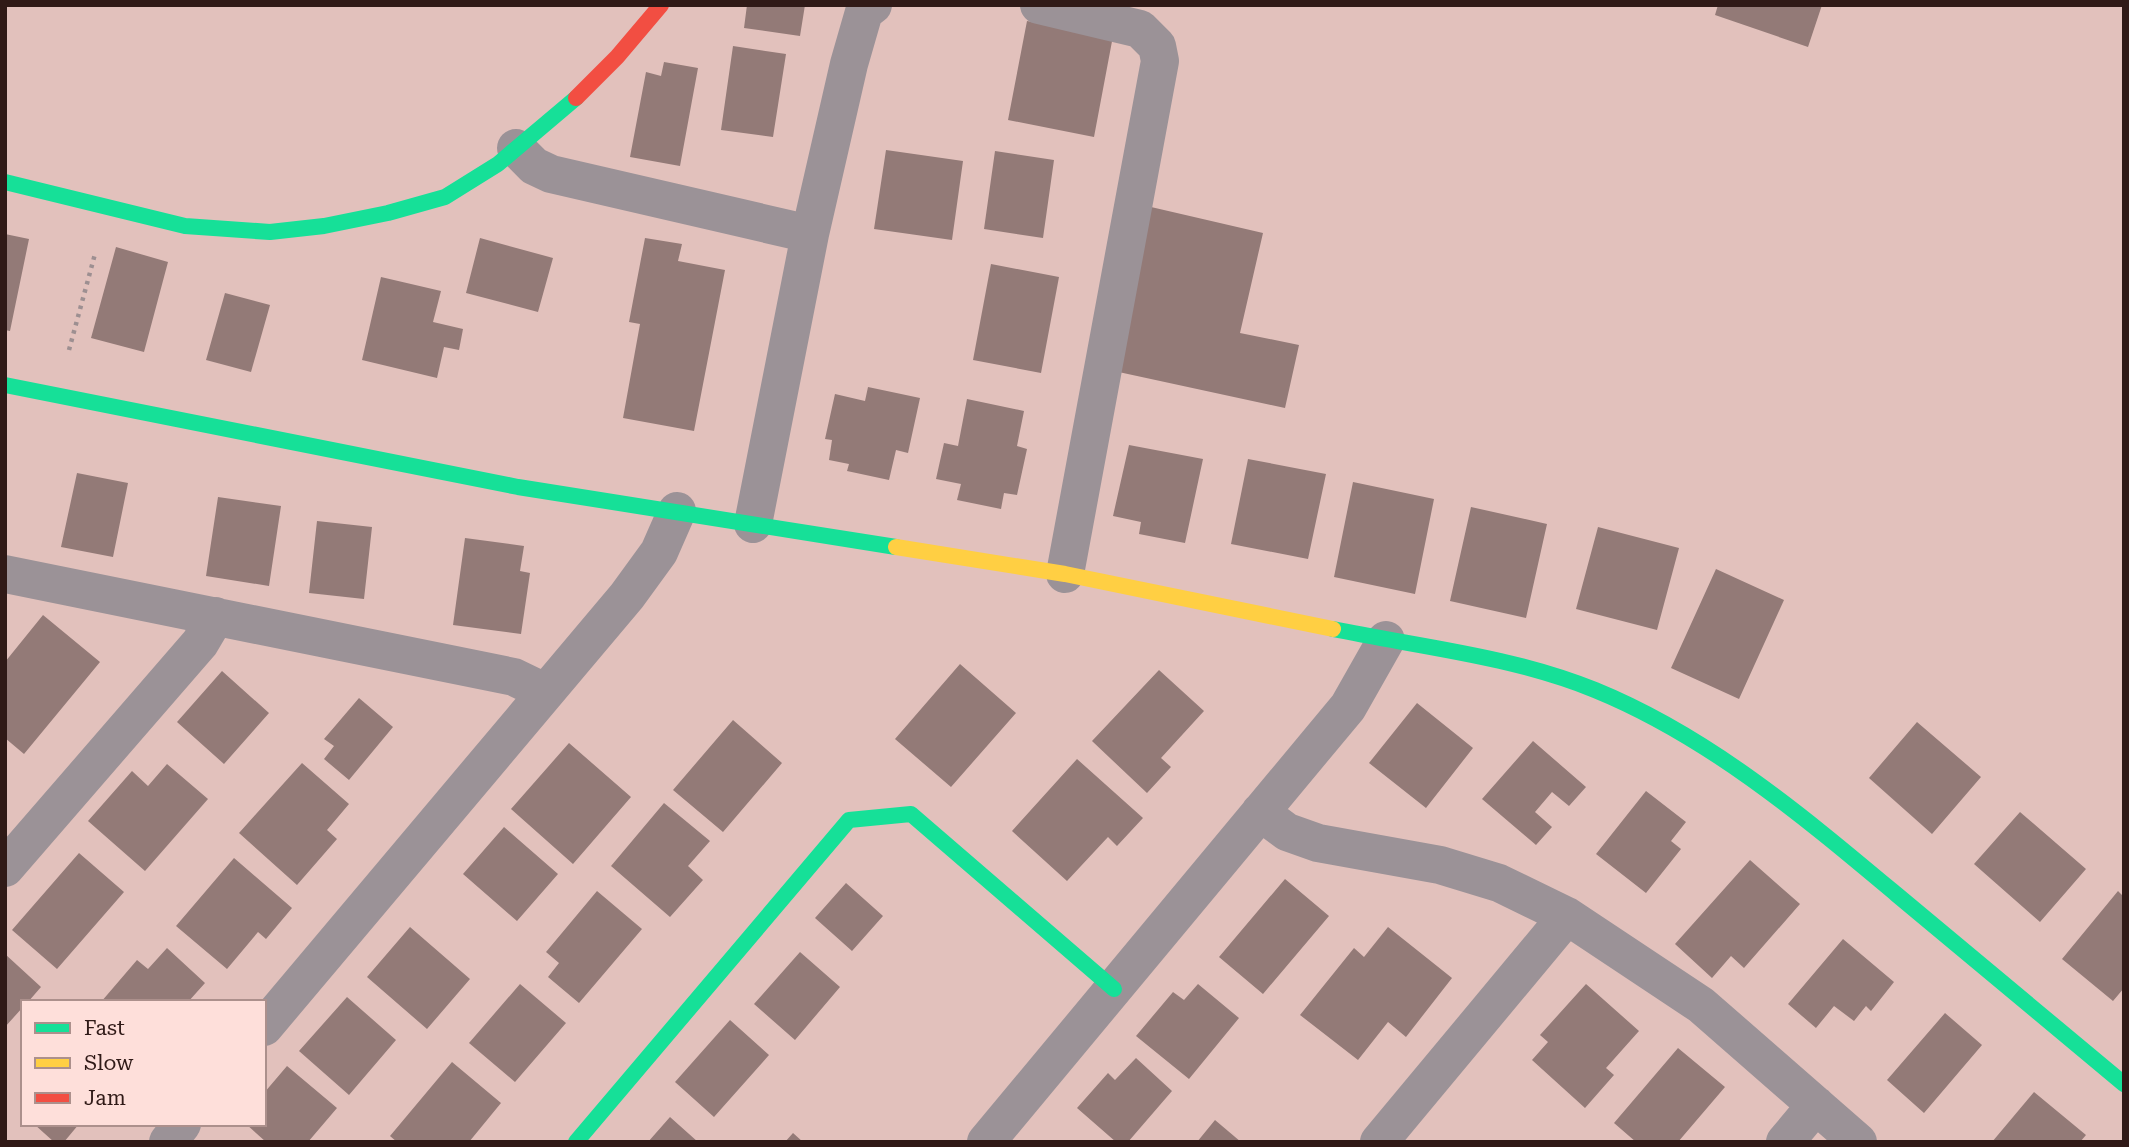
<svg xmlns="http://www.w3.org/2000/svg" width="2129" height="1147" font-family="'Roboto Serif',serif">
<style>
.building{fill:#937a77}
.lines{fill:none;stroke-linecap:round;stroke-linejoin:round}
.path{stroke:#9d8f91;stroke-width:4.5;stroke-dasharray:3.5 5;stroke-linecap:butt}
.street{stroke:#9b9297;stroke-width:38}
.fast{stroke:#16e098;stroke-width:16}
.slow{stroke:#ffcf43;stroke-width:16}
.jam{stroke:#f24e42;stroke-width:16}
</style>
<rect width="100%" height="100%" fill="#e2c1bc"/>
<path class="building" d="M747,5H805L800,36L744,28Z
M1718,5H1822L1808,47L1715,15Z
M1027,21L1113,36L1094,137L1008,120Z
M733,46L786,54L773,137L721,130Z
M664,62L698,68L680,166L630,157L646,72L661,76Z
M886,150L963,161L952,240L874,229Z
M995,151L1054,160L1043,238L984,229Z
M1151,207L1263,233L1240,333L1299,345L1285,408L1114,371Z
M5,234L29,239L10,331L5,330Z
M480,238L553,258L538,312L466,293Z
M645,238L682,244L678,261L725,270L694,431L623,418L640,324L629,322Z
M116,247L168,262L144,352L91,338Z
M991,264L1059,277L1041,373L973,360Z
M381,277L441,291L433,322L463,329L459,350L444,347L437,378L362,360Z
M225,293L270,305L251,372L206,360Z
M868,387L920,398L908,453L896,450L889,480L847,471L849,464L829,460L832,440L825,439L835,394L865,401Z
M967,399L1024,411L1017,446L1027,449L1017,495L1004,493L1001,509L957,500L961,484L936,479L944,443L958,446Z
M1129,445L1203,459L1185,543L1139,534L1141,522L1113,516Z
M1248,459L1326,474L1308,559L1231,544Z
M77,473L128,483L113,557L61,547Z
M1353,482L1434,499L1415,594L1334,577Z
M218,497L281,506L269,586L206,576Z
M1471,507L1547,524L1526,618L1450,601Z
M317,521L372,527L364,599L309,593Z
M1598,527L1679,548L1657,630L1576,609Z
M465,538L524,546L520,571L530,573L521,634L453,625Z
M1716,569L1784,600L1739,699L1671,668Z
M43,615L100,662L24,754L5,738V662Z
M960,664L1016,713L951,787L895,739Z
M1159,670L1204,711L1161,758L1171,767L1147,793L1092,741Z
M222,671L269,713L224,764L177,722Z
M359,698L393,727L349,780L324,759L334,746L324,739Z
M1417,703L1473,748L1426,808L1369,763Z
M733,720L782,763L723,832L673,790Z
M1917,722L1981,777L1932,834L1869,778Z
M1533,741L1586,787L1569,806L1552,792L1535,812L1552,827L1536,845L1482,799Z
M569,743L631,797L573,864L511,809Z
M1077,759L1143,818L1117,846L1108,837L1067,881L1012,831Z
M302,763L349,804L327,830L337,839L297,885L239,833Z
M167,764L208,799L145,871L88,821L132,771L148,786Z
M1646,791L1686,822L1671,841L1681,849L1646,893L1596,854Z
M664,803L710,841L688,866L703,880L670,917L611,866Z
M2020,812L2086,869L2040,922L1974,864Z
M504,827L558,874L517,921L463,874Z
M79,853L124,892L57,969L12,930Z
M234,858L292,908L266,939L258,932L227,969L176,926Z
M1750,860L1800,904L1744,968L1731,956L1712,978L1675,944Z
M1285,879L1329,916L1263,994L1219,957Z
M846,883L883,916L852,951L815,918Z
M597,891L642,929L579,1003L548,977L559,963L546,952Z
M2118,891L2124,897V988L2113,1001L2062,959Z
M410,927L470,979L427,1029L367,977Z
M1388,927L1452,978L1406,1037L1388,1022L1358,1060L1300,1015L1354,948L1364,957Z
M1843,939L1894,982L1871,1011L1866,1006L1854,1021L1834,1006L1816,1028L1788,1004Z
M167,948L205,983L188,1002H101L137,960L148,969Z
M800,952L840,987L795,1040L754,1004Z
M5,954L41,987L28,1002H23V1007L5,1027Z
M520,984L566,1023L515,1082L469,1043Z
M1198,984L1239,1018L1189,1079L1136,1036L1173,992L1184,1000Z
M1586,984L1639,1031L1606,1068L1614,1075L1585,1108L1532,1060L1548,1042L1540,1035Z
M347,997L396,1040L349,1095L299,1051Z
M1945,1013L1982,1045L1924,1113L1887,1080Z
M730,1020L769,1055L714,1117L675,1082Z
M1678,1048L1725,1087L1678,1142H1636L1614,1123Z
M1136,1058L1172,1091L1128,1142H1116L1077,1108L1108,1073L1115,1080Z
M452,1062L501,1103L469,1142H397L390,1136Z
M287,1066L337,1108L308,1142H266L246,1124H264V1093Z
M2034,1092L2086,1135L2080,1142H1992Z
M670,1117L698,1142H648Z
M1215,1120L1241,1142H1197Z
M34,1124H79L64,1142H54Z
M793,1133L803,1142H785Z"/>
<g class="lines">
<path class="path" d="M69,350L95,254"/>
<path class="street" d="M1039,5L1140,29L1157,46L1160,61L1065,574
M516,148L534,166L551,174L810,234
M753,524L810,234L849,64L864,12L873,5
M5,574L514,677L545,692
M1260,812L1287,832L1318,843L1440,865L1499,883L1567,916L1701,1005L1858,1142
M5,868L200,643L216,616
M264,1027L627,596L659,552L677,511
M168,1142L182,1124
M986,1142L1348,707L1386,640
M1379,1142L1567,916
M1785,1142L1816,1105"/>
<path class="fast" d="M5,182L185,226L270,232L324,226L388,213L445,197L498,164L576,98
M5,385L518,487L896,547
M1333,629C1421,647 1511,656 1595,690C1708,736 1804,817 1896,894C1972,957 2048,1020 2124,1084
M576,1142L849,820L911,814L1114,989"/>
<path class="slow" d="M896,547L1065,574L1333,629"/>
<path class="jam" d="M576,98L617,57L661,5"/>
</g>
<rect width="2129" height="1147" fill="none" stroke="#301a17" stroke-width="14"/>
<rect x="21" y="1000" width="245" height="126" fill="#fedfda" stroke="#ac908c" stroke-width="2"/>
<rect x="35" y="1023" width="35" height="10" fill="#16e098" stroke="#ac908c" stroke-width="2"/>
<text x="84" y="1035" font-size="21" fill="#301a17">Fast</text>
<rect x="35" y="1058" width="35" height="10" fill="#ffcf43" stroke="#ac908c" stroke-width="2"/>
<text x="84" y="1070" font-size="21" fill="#301a17">Slow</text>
<rect x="35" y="1093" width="35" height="10" fill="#f24e42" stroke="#ac908c" stroke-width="2"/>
<text x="84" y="1105" font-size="21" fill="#301a17">Jam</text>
</svg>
